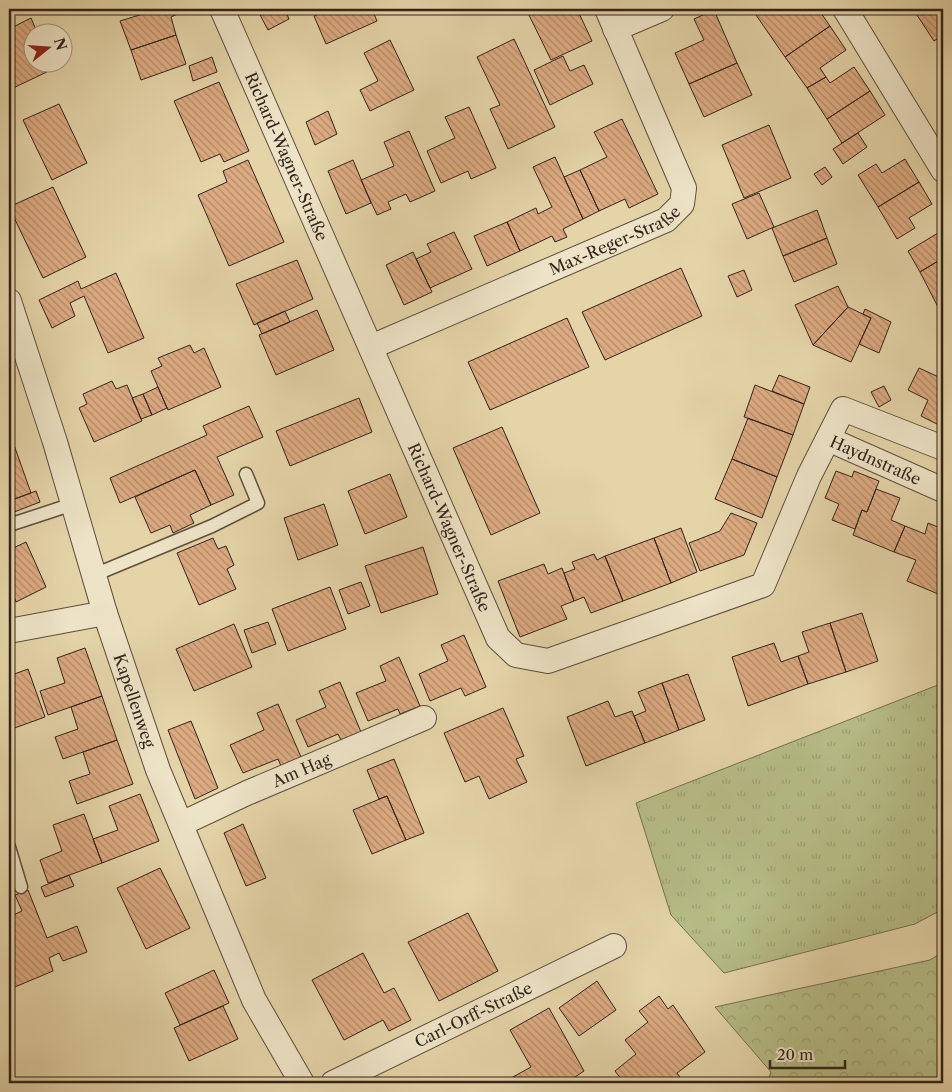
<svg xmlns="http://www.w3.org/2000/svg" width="952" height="1092" font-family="'Libre Caslon Text',serif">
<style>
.grass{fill:url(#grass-tufts);stroke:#747050}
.forest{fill:url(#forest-crowns);stroke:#747050}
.building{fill:url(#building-back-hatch);stroke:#32231b}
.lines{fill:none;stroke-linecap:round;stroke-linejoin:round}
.service-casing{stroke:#5e4f3e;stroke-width:15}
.minor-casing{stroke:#5e4f3e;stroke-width:26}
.service{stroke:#ede3c6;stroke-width:12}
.minor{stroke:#ede3c6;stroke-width:24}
.labels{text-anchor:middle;stroke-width:4;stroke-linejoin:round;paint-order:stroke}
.street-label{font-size:16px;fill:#32231b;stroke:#ede3c6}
</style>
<defs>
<pattern id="grass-tufts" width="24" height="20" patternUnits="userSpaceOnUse" patternTransform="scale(1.25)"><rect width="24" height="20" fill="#b6bc86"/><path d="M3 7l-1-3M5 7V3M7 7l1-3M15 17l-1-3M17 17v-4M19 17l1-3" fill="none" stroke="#9da173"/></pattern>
<pattern id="forest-crowns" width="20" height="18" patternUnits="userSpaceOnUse" patternTransform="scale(1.25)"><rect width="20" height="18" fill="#b6bc86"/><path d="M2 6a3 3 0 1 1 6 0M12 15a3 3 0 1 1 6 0" fill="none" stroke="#9da173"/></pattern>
<pattern id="building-back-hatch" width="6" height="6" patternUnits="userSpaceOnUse" patternTransform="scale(1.25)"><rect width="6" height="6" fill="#ddab81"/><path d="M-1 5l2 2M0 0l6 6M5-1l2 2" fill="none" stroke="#b48b69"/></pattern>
</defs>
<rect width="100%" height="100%" fill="#e4d4a8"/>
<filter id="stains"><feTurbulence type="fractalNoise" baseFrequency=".004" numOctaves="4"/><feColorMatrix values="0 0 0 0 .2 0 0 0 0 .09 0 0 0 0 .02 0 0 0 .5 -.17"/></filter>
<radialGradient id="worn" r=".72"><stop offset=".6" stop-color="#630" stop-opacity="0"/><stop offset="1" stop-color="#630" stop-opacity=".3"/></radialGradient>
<path class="grass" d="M943,683V909L915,924L724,973L671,915L636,803Z"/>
<path class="forest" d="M943,952V1083H767L771,1072L715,1007L930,960Z"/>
<path class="building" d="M145,9H178L180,13L171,17L176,35L131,50L120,21L146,13Z
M257,9H285L289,19L268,30Z
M330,9H372L377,21L326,44L314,16Z
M531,9H577L592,41L551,60L527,11Z
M765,9H792L795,13L800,9H818L830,26L785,57L756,15Z
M913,9H943V35L934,41Z
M714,10L737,63L689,84L675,53L704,40L694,19Z
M31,18L37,32H32V62H50L53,69L9,90V29Z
M830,26L846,50L820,68L826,77L807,88L785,57Z
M176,35L186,64L141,80L131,50Z
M514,39L555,127L508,149L490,109L500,105L477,57Z
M390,40L414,90L370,111L360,90L378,81L364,53Z
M563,56L570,71L584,65L593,84L550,105L534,70Z
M212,57L217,72L193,81L189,66Z
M737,63L752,95L704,117L689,84Z
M854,67L870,91L827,119L807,88L826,77L830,83Z
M219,82L249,151L224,162L220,154L201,162L174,101Z
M870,91L885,115L842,143L827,119Z
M59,104L87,163L52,180L23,120Z
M469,107L496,168L471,179L468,171L441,183L427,151L455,138L445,117Z
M328,111L337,134L315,145L306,122Z
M622,119L658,194L629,208L625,199L599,211L580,170L607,157L594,132Z
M769,125L791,178L744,198L722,145Z
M409,131L435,191L410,202L406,194L388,202L391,209L377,215L361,180L394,166L384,142Z
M858,133L867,147L843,164L833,149Z
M555,157L583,219L563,229L567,237L555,242L552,236L520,251L507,222L536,208L538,214L552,207L533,167Z
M905,159L919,182L878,207L858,175L876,164L882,173Z
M248,160L284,242L229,266L198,195L227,182L223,171Z
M353,160L371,203L346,214L328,171Z
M825,167L832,177L822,185L814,174Z
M580,170L599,211L583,219L564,177Z
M919,182L932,204L909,218L915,228L897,239L878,207Z
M53,187L86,257L43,278L9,207Z
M759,193L774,227L747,239L732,204Z
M817,210L827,238L783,256L772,228Z
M507,222L520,251L487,266L474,236Z
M943,230V258L920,272L908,251Z
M454,232L472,269L430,288L416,259L431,252L427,244Z
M827,238L837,264L794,282L783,256Z
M413,252L432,292L404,305L386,265Z
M943,258V303L938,307L920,272Z
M297,260L313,299L254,325L236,284Z
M681,268L702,316L605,360L582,312Z
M744,270L752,290L737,297L728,276Z
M116,273L144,338L108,353L84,296L70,303L75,316L52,328L39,300L78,281L81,289Z
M838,286L848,307L813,345L795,305Z
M848,307L871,318L851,362L813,345Z
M865,309L891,322L879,353L859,344L871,318L863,314Z
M317,310L334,350L276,375L259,335Z
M285,311L290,322L262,334L257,323Z
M567,318L589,367L490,410L468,362Z
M190,345L194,353L204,348L221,387L168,410L151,371L162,366L158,358Z
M919,368L943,379V427L921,416L928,400L908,390Z
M779,375L810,387L804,404L772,391Z
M112,381L116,389L127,385L142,421L94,442L79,408L87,404L83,394Z
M755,385L804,404L793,435L744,417Z
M884,386L891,400L879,407L871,392Z
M158,387L167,408L152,415L143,394Z
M143,394L152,415L141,419L132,398Z
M359,398L372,432L290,466L276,431Z
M249,406L263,437L217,457L234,495L211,505L195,470L120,503L110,478L207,435L203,426Z
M748,418L793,435L777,477L732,459Z
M502,427L540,513L491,535L453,448Z
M14,445L31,493L9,501V447Z
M732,459L777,477L762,518L715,499Z
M195,470L211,505L190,515L194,523L173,533L170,525L151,533L135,497Z
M836,471L852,477L854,471L879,481L867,512L862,510L855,529L832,520L839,504L825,498Z
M390,474L407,517L365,534L348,491Z
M876,489L900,498L891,520L905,526L894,552L853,535L862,510L867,512Z
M36,491L40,502L9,514V501Z
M324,504L338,545L298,560L284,518Z
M731,513L757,523L744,555L700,571L689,543L720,531Z
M928,523L943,529V596L907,581L916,560L894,552L905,526L925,534Z
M681,528L697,572L671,583L654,538Z
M213,538L218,549L226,546L234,565L227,569L236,589L199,605L177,553Z
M654,538L671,583L623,601L605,556Z
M26,542L46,587L16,602L12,592L9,594V550Z
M423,547L438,594L381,613L365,566Z
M594,554L597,560L605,556L623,601L591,613L584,597L574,601L564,573L575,569L572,562Z
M544,564L548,574L562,568L574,601L561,606L567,619L520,637L498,581Z
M361,582L370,606L348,614L339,590Z
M330,587L346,629L288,651L272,609Z
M862,613L878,661L846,672L830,623Z
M268,622L276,644L252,653L244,630Z
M830,623L846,672L808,684L798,656L809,652L802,632Z
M234,624L252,667L194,691L176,649Z
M464,635L486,687L465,696L461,688L430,701L419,674L448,661L441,645Z
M774,643L781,662L798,656L808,684L748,706L732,657Z
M85,648L102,696L48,715L40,691L65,683L57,658Z
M399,657L420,706L400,714L398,709L368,721L356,693L386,681L380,666Z
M28,669L45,717L9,730V676Z
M688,674L705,720L679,730L662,683Z
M340,682L361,732L341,740L338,734L308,747L296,720L326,707L319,691Z
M662,683L679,730L645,743L634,716L646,711L638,692Z
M102,696L117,740L63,759L55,737L78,729L71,707Z
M608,701L615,717L632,711L645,743L586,766L567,717Z
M278,704L301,757L281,766L278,759L243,773L230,745L264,730L257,713Z
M503,708L524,756L516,759L527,782L489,799L479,776L465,782L444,733Z
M191,721L218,788L195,799L168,730Z
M117,740L133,784L77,804L69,781L90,774L83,752Z
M394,759L424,833L406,840L387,796L379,799L367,770Z
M140,794L159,841L102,863L93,839L118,830L109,806Z
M387,796L406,840L372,854L353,810Z
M84,814L102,863L48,883L40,860L62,851L53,825Z
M243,824L266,878L246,886L224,833Z
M160,868L190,928L146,949L117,888Z
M69,875L74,886L45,897L41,887Z
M28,890L47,938L77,926L87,952L63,961L59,953L49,958L53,971L10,989L9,952L13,950L9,939V917L22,911L15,895Z
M468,913L498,971L439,1001L408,942Z
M363,953L384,993L394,988L411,1020L389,1031L383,1020L344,1040L312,980Z
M214,970L229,1003L180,1025L165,993Z
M597,981L616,1010L579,1036L559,1008Z
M659,996L668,1009L673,1005L705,1052L677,1073L684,1083H624L615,1071L636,1054L625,1040L648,1022L639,1011Z
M223,1006L238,1039L189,1061L174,1028Z
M549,1008L584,1071L566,1083H502L531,1067L510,1030Z"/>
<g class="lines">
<g class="service-casing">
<path id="service" d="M9,525L73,504
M94,575L212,526L258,503L246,474
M9,847L21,887"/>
</g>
<g class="minor-casing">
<g id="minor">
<path id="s1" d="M222,9L498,638L516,655L548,661L763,585L809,476L843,409L943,448"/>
<path d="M845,9L943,170"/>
<path d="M615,29L662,9"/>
<path id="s2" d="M9,301L55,442L105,613L158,770L254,1000L302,1083"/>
<path id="s3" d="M371,347L666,220L682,204L684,188L607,9"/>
<path id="s4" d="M828,439L943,490"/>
<path d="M9,631L105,613"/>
<path id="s5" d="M181,824L247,793L424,718"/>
<path id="s6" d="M333,1083L614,946"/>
</g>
</g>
<use href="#service" class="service"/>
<use href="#minor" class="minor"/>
</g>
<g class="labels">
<g class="street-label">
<text dy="6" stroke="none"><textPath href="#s1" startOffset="161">Richard-Wagner-Straße</textPath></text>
<text dy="6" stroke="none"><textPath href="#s3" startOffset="266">Max-Reger-Straße</textPath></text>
<text dy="6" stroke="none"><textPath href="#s4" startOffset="52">Haydnstraße</textPath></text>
<text dy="6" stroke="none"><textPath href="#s1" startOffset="566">Richard-Wagner-Straße</textPath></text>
<text dy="6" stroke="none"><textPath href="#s2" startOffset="419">Kapellenweg</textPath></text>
<text dy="6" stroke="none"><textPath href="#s5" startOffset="132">Am Hag</textPath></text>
<text dy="6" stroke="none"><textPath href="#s6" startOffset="156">Carl-Orff-Straße</textPath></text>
</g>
</g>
<rect width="952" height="1092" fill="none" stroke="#e4d4a8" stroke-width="30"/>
<rect x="10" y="10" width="932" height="1072" fill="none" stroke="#32231b" stroke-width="2.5"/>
<rect x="15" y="15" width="922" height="1062" fill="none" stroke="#32231b"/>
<g transform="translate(48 48) rotate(73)"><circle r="24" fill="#ede3c6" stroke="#a29682"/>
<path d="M0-4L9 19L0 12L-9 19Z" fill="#8f2418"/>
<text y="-8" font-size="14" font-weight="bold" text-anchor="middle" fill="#32231b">N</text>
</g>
<path d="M770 1060v8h75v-8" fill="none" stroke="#32231b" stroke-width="2.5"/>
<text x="777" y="1060" font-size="15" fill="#32231b" stroke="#ede3c6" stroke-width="4" paint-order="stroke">20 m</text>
<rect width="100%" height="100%" filter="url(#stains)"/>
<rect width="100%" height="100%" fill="url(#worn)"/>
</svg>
